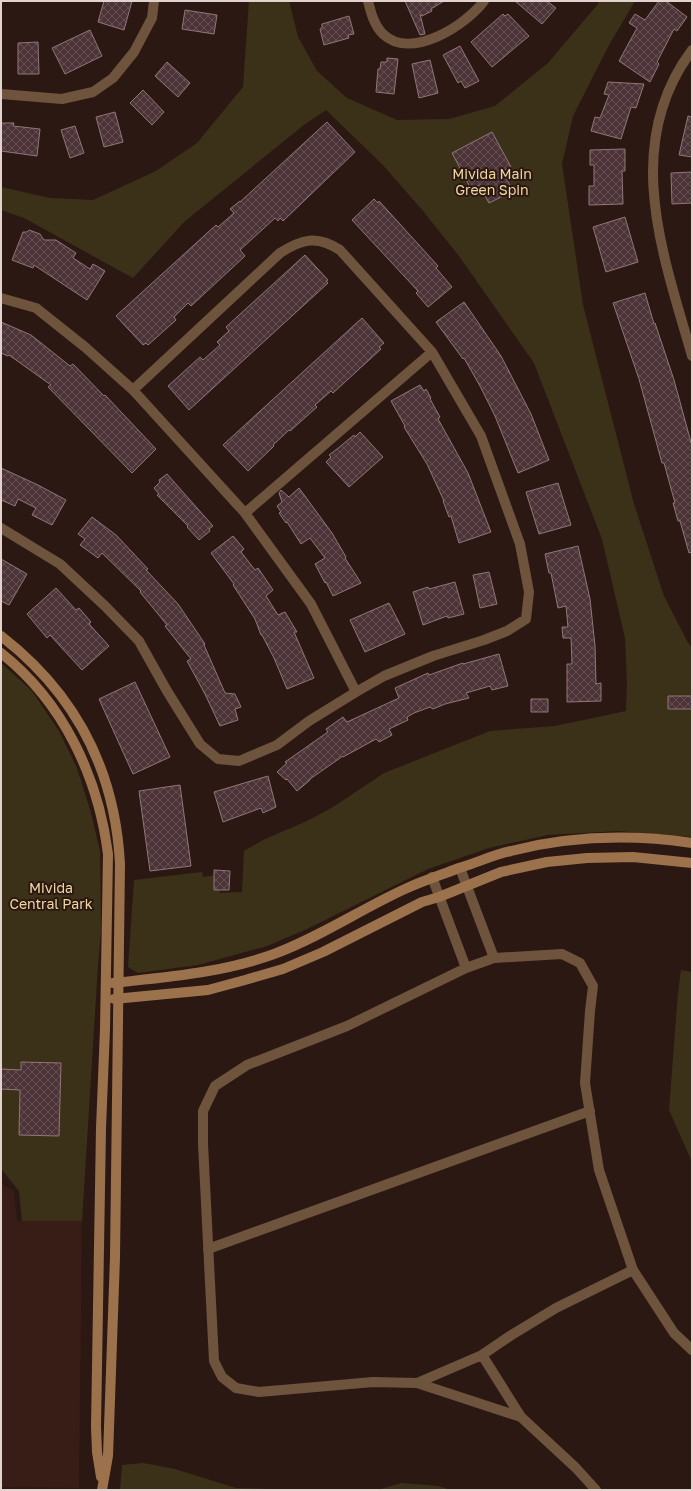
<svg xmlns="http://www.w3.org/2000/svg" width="693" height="1491" font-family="'Golos Text',sans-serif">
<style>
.built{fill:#381d16}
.green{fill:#3b3118}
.building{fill:url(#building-cross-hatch);stroke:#927679}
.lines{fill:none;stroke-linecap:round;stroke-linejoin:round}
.street{stroke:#6e543d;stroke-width:10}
.secondary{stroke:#9c724d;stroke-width:10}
.labels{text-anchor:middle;stroke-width:4;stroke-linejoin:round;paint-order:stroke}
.park-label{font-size:14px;fill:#f0d89f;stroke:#2c1812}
</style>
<defs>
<pattern id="building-cross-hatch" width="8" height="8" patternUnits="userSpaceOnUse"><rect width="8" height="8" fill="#4b3337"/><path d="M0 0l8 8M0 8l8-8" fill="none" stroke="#655053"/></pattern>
</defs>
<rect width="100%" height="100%" fill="#2c1812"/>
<path class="built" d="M1,1184L14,1191L17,1221H82L79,1488L1,1487Z"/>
<path class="green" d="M249,1H289L298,37L317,71L347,98L397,120L449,119L495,106L548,63L598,4L599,1H635L609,45L573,116L562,164L583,305L634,504L664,596L687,641L692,648V837L618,831L548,835L489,848L428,869L307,929L267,946L198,965L138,973L128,967L134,880L202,872L203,877L216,875L220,893L242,892L244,851L263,840L307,821L333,807L384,773L490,731L555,726L626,711L627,683L625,638L602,539L534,363L459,256L423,211L382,164L326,110L305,124L184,222L133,278L24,218L1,210V187L50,198L93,200L156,171L197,143L243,87Z
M1,663L32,691L59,731L77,768L91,813L100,851L101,930L98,965L82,1221H22L19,1191L1,1169Z
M681,970L692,972V1162L669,1110L678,993Z
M143,1463L175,1469L236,1488L308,1490H120L122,1465Z
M402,1483L438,1486L451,1490H377Z"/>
<path class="building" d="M104,1H132L124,30L98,22Z
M405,1H444L431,9L432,11L422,16L420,14L425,34L420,35Z
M515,1H547L556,8L542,24Z
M659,1H666L687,17L677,31L674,29L657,62L659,64L650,82L619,61L637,28L629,23L635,14L645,20Z
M185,10L217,15L214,34L182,29Z
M503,14L505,16L508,14L529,36L492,67L471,42Z
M349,16L354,34L348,35L349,38L324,45L320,29L322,28V24Z
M90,30L102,56L65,74L52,48Z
M38,42L39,74H18V43Z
M460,46L479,81L465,88L461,81L458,83L443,55Z
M387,58L398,59L394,94L376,92L378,69H380L381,62H387Z
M430,60L438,93L419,98L412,64Z
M167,62L190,83L178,97L155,76Z
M608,82L644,84L636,108L631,107L621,139L591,131L595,117L600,118L609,95L604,94Z
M143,90L164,112L152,125L130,103Z
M115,112L123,142L104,147L96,117Z
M688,116L692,117V157L679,155Z
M327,122L355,152L283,221L280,218L278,221L275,218L240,250L245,256L191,306L188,303L174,317L176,320L148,345L146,343L143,345L116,316L216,225L218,227L234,213L230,209L240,201V202Z
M1,123H14L13,126L40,129L37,156L1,151Z
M75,126L84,153L70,158L61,130Z
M492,132L511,167L502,171L513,191L489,203L479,185L471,189L452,153Z
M625,149V171H622L623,204L589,205V186H594V165H590V150Z
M692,172V203L672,204L671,173Z
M374,199L378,203L379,201L438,266L436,268L452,287L428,307L416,293L418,291L352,220Z
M625,217L638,262L606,272L593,227Z
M29,230L40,234L44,240H56L76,253L73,258L90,269L93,264L105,271L87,300L34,265L33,268L12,260L23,232H27Z
M305,255L328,280L326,281L328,283L189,410L168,386L200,357L203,360L220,345L217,342L229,331L226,327Z
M645,293L654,324L655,323L674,380L692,446V552L689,553L680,521H678L673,503H675L664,463H662L639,379L613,303Z
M464,302L501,356L531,414L549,460L518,473L495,416L480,386L464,358L463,359L436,322Z
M362,318L384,343L379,347L381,349L333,393L331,391L315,405L317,407L290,431L289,430L273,445L274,446L248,471L223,445Z
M1,322L31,335L70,366L73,364L104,396L105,395L156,449L132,473L48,387L51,385L9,355L8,356L1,353Z
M420,385L424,391L426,389L431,398L430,399L440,417L438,419L468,473L491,532L459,543L451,516L449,517L443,501H444L427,464L404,427L405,426L391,401Z
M360,432L383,457L349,487L326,462L331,457L329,455L337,449L354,435L355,437Z
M1,468L38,485L66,500L52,525L32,515L36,508L18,499L15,506L1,500Z
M167,474L213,526L209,529L210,531L199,540L187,527L188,526L157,495L159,494L154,488L160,482L159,480Z
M558,483L571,525L539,534L526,492Z
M299,488L332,533L346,557L345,558L361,583L333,596L326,582L325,583L315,564L325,558L310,538L301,544L287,522L286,523L279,513L281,512L277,506L282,502L279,493L281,490L289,497Z
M92,517L116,535L148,569L146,570L178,604L205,644L204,645L225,693L235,694L241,707L235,709L238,720L220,726L205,694L187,661L191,659L165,626L167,625L140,592L141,591L102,553L98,558L80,545L85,539L78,534Z
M233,536L244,549L241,552L255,570L258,568L273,590L266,596L278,615L285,612L297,632H294L314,678L287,689L274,658L262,635H261L255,619L233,585L234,584L211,553Z
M578,546L590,599L595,646L596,684L601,683V701L567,702V664H572L571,638H563L562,627H568L566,606L558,608L551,573H549L545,554Z
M1,559L27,574L9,605L1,601Z
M489,572L497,604L480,608L473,575Z
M455,582L464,614L448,618L447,616L423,625L413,592L428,587L429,589Z
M56,588L76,610L79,608L91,622L89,624L109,646L82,670L50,635L47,638L27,614Z
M389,603L405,634L365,652L350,620Z
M499,654L508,686L492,690L490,686L466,693L469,698L445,704L433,709L430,707L414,713L407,717L408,720L389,729L392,735L379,742L376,739L343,757V756L310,779V780L297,791L287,779L286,780L277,772L287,763L285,762L328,732L326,729L343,717L347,722L399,698L395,688L428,673L429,675L463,663V664Z
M135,682L170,757L133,774L99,699Z
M668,696H692V709H668Z
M531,699H548V712H531Z
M268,776L276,807L263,813L261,808L223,822L214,792Z
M180,785L191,866L150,871L139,791Z
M214,870L230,871L229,890H214Z
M21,1062L61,1063L59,1136L19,1135L20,1090L1,1089V1069L21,1070Z"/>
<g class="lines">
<path class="street" d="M368,1C371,13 374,25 383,34C411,61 466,25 484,1
M692,50C621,145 663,254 692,356
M1,94L62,99L93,92L113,78L134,52L152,18L154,1
M1,298L36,308L85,347L133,390L245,513L311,604L356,692
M245,513L432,352
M1,528L60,564L105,606L139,641L167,691L200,744L218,759L239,761L277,745L309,721L356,692L384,676L433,656L484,640L507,631L526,619L529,592L520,544L481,436L432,352L340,250C317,235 302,239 280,253L133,390
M460,868L494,958
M432,877L466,968
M208,1249L590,1111
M633,1270L556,1308L510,1336L482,1355L417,1383L373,1382L259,1392L236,1388L222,1377L214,1361L203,1144V1111L215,1086L247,1065L347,1026L466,968L494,958L562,954L580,963L593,986L590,1011L585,1083L599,1170L633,1270L674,1333L692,1350
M482,1355L521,1417L576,1468L596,1490
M417,1383L521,1417"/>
<path class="secondary" d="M1,636C76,694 115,770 120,864L115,1257L108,1456L102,1490
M1,653C63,702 98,776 108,854L105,1029L101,1128L96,1427L97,1452L101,1477
M113,983C167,977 222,973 274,954C320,937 361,909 405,889C422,881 441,875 459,868C476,863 493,855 511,851C570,836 631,834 692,843
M114,999L208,990L245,980L283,969L323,952L422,902L439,897L501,872L547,862L587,858L633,857L692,863"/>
</g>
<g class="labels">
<g class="park-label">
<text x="492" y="179">Mivida Main<tspan x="492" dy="16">Green Spin</tspan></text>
<text x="51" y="893">Mivida<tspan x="51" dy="16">Central Park</tspan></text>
</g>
</g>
<rect width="693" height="1491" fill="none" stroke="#e2d3cf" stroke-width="4"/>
</svg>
